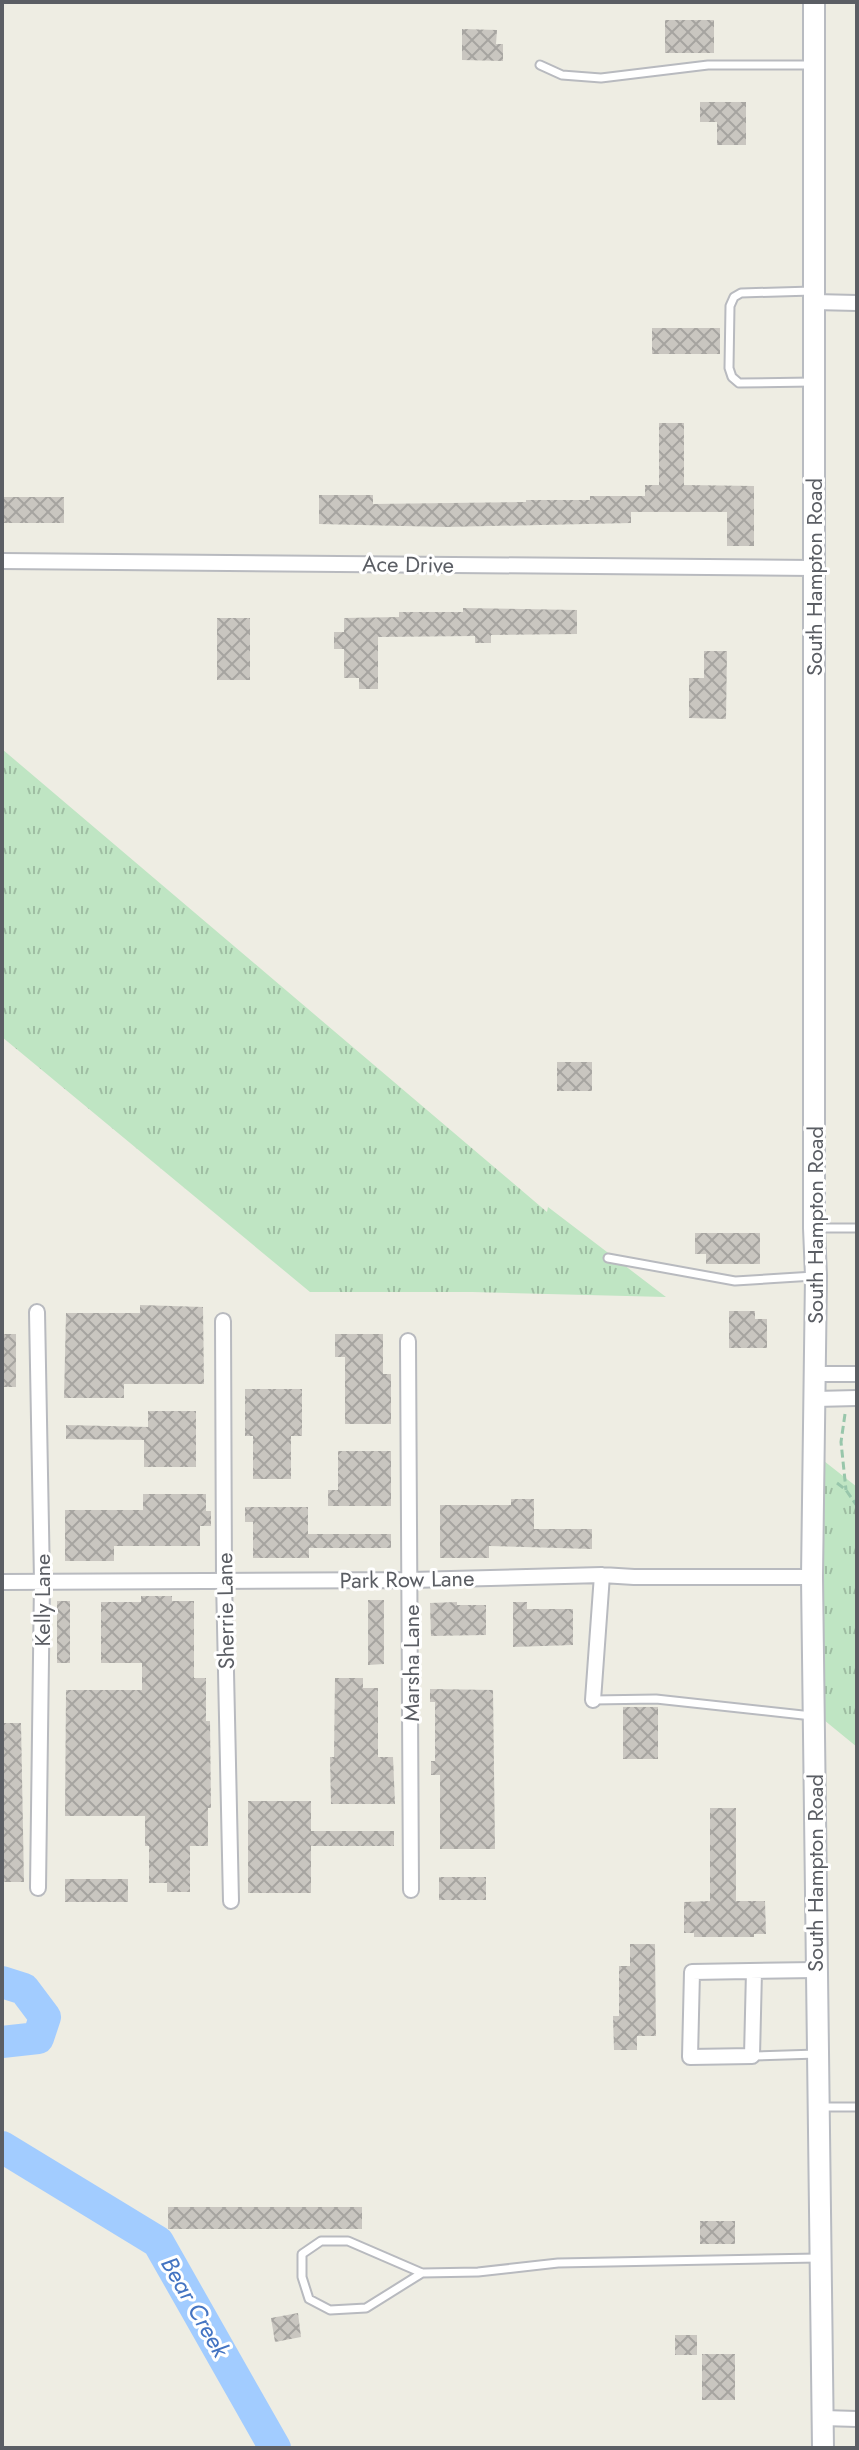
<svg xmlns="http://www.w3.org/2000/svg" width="859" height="2450" font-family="Jost,sans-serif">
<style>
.grass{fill:url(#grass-tufts)}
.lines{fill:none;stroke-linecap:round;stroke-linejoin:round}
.river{stroke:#a2ccff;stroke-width:32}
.building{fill:url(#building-cross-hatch)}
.service-casing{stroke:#b8babf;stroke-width:11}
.minor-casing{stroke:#b8babf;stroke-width:18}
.secondary-casing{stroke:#b8bbc1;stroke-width:24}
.path{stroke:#98c6ab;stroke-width:3;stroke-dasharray:8 4;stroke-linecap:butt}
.service{stroke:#fff;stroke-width:7}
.minor{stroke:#fff;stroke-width:14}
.secondary{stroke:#fff;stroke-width:20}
.labels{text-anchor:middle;stroke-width:6;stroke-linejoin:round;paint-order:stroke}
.street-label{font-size:22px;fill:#5b5e64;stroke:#fff}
.water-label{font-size:24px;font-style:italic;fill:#4474c2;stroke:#fff}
</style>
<defs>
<pattern id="grass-tufts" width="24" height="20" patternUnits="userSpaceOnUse" patternTransform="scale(2)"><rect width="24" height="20" fill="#bfe5c3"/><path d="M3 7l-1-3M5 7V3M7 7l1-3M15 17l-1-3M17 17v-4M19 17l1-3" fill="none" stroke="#9ebda2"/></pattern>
<pattern id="building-cross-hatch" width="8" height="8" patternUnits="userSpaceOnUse" patternTransform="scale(2)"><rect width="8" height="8" fill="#c9c6c0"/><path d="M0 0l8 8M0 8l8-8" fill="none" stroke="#a6a4a0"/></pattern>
</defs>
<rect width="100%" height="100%" fill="#eeede3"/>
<path class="grass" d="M2,749L547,1212L548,1207L666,1297L472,1292H310L2,1037Z
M824,1461L857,1487V1747L824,1720Z"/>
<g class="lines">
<path class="river" d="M2,1982L24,1989L45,2017L38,2038L2,2042
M2,2147L158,2242L275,2448"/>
</g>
<path class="building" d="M665,20H714V53H665Z
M462,29L497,30L496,44H503V61L462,60Z
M700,102H746V145H717V122H700Z
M652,328H720V354H652Z
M659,423H684V485L754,486V546H727V512H631V523L446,527L319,524V495H373V504L526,502V500H590V496H645V485H659Z
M2,497H64V523H2Z
M463,608L577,610V634L491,635V643H475V636L378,637V689H359V678H344V649H334V632H344V618L399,617V612H463Z
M217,618H250V680H217Z
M704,651H727L726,719L689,718V678H704Z
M557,1062H592V1091H557Z
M695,1233H760V1264H706V1254H695Z
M140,1305L203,1307L204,1384H124V1398H64L66,1313H140Z
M729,1311H755V1319H767V1348H729Z
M2,1334H16V1387H2Z
M335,1334H383V1374H391V1424H345V1357H335Z
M245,1389H302V1436H291V1479H253V1436H245Z
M148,1411H196V1467H144V1440L66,1439V1425L148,1427Z
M338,1451H391V1506H328V1490H338Z
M143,1494H206V1511H211V1526H200V1546H114V1561H65V1510H143Z
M511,1499H534V1529H592V1549L489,1546V1558H440V1505H511Z
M245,1507H308V1534H391V1548H309V1558H253V1522H245Z
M141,1596H172V1601H194V1678H206V1721H210L211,1808H208V1846H190V1892H167V1883H149V1846H145V1816H65L66,1690H142V1663H101V1602H141Z
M368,1600H384V1664L368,1665Z
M57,1601H70V1663H57Z
M457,1602V1605H486V1635L431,1636L430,1603Z
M513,1602H527V1609H573V1645L513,1647Z
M335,1678H363V1688H378V1757H393L395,1804H331L330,1757H334Z
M430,1689L493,1690L495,1849H440V1775H431V1761H435V1702H430Z
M623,1707H658V1759H623Z
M2,1723H21L24,1882H2Z
M248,1801H311V1831H394V1846H311V1893H248Z
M710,1808H736V1901H765L766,1934H754V1937H694V1933H684V1902L710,1901Z
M439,1877H486V1900H439Z
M65,1879H128V1902H65Z
M630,1944H655L656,2036H637V2050H614L613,2016H619V1966H630Z
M168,2207H362V2229H168Z
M700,2221H735V2244H700Z
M298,2313L301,2337L275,2342L271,2318Z
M675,2335H697V2355H675Z
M702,2354H735V2400H702Z"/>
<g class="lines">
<g class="service-casing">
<path id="service" d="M540,65L562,75L601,78L708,65H811
M812,291L741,293L734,297L730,306L729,368L732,377L739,383L813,382
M815,1228H857
M608,1258L735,1281L814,1276
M593,1700L656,1699L812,1716
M752,2056L817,2054
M822,2107H857
M422,2273L366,2308L330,2310L309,2299L302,2277V2254L321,2241H348L422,2273L478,2272L558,2263L818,2258"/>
</g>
<g class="minor-casing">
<path id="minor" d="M814,302L857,303
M2,561L813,568
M37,1312L42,1581L38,1888
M223,1321L224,1580L231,1901
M408,1341L411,1890
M814,1374H857
M815,1399L857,1398
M2,1582L411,1580L602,1575L634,1577H812
M593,1700L602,1575
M754,1971L752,2056L690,2057L692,1972L816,1970
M823,2418L857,2419"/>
</g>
<g class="secondary-casing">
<path id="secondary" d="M814,2V1228L816,1276L812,1577L823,2448"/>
</g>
<path class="path" d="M845,1414L841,1442L846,1490
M837,1483L846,1490L857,1506"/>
<use href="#service" class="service"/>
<use href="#minor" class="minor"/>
<use href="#secondary" class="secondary"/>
</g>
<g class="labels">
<g class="street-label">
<text transform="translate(408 564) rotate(1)" y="8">Ace Drive</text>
<text transform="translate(814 577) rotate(-90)" y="8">South Hampton Road</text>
<text transform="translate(815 1225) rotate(-90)" y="8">South Hampton Road</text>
<text transform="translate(407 1579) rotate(-1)" y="8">Park Row Lane</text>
<text transform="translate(42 1600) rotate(-90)" y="8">Kelly Lane</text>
<text transform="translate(225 1611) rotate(-91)" y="8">Sherrie Lane</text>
<text transform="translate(411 1663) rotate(-90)" y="8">Marsha Lane</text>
<text transform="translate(815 1873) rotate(-90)" y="8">South Hampton Road</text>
</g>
<g class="water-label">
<text transform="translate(195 2307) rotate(60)" y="8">Bear Creek</text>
</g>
</g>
<rect width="859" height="2450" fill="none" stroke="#5b5e64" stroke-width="8"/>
</svg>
